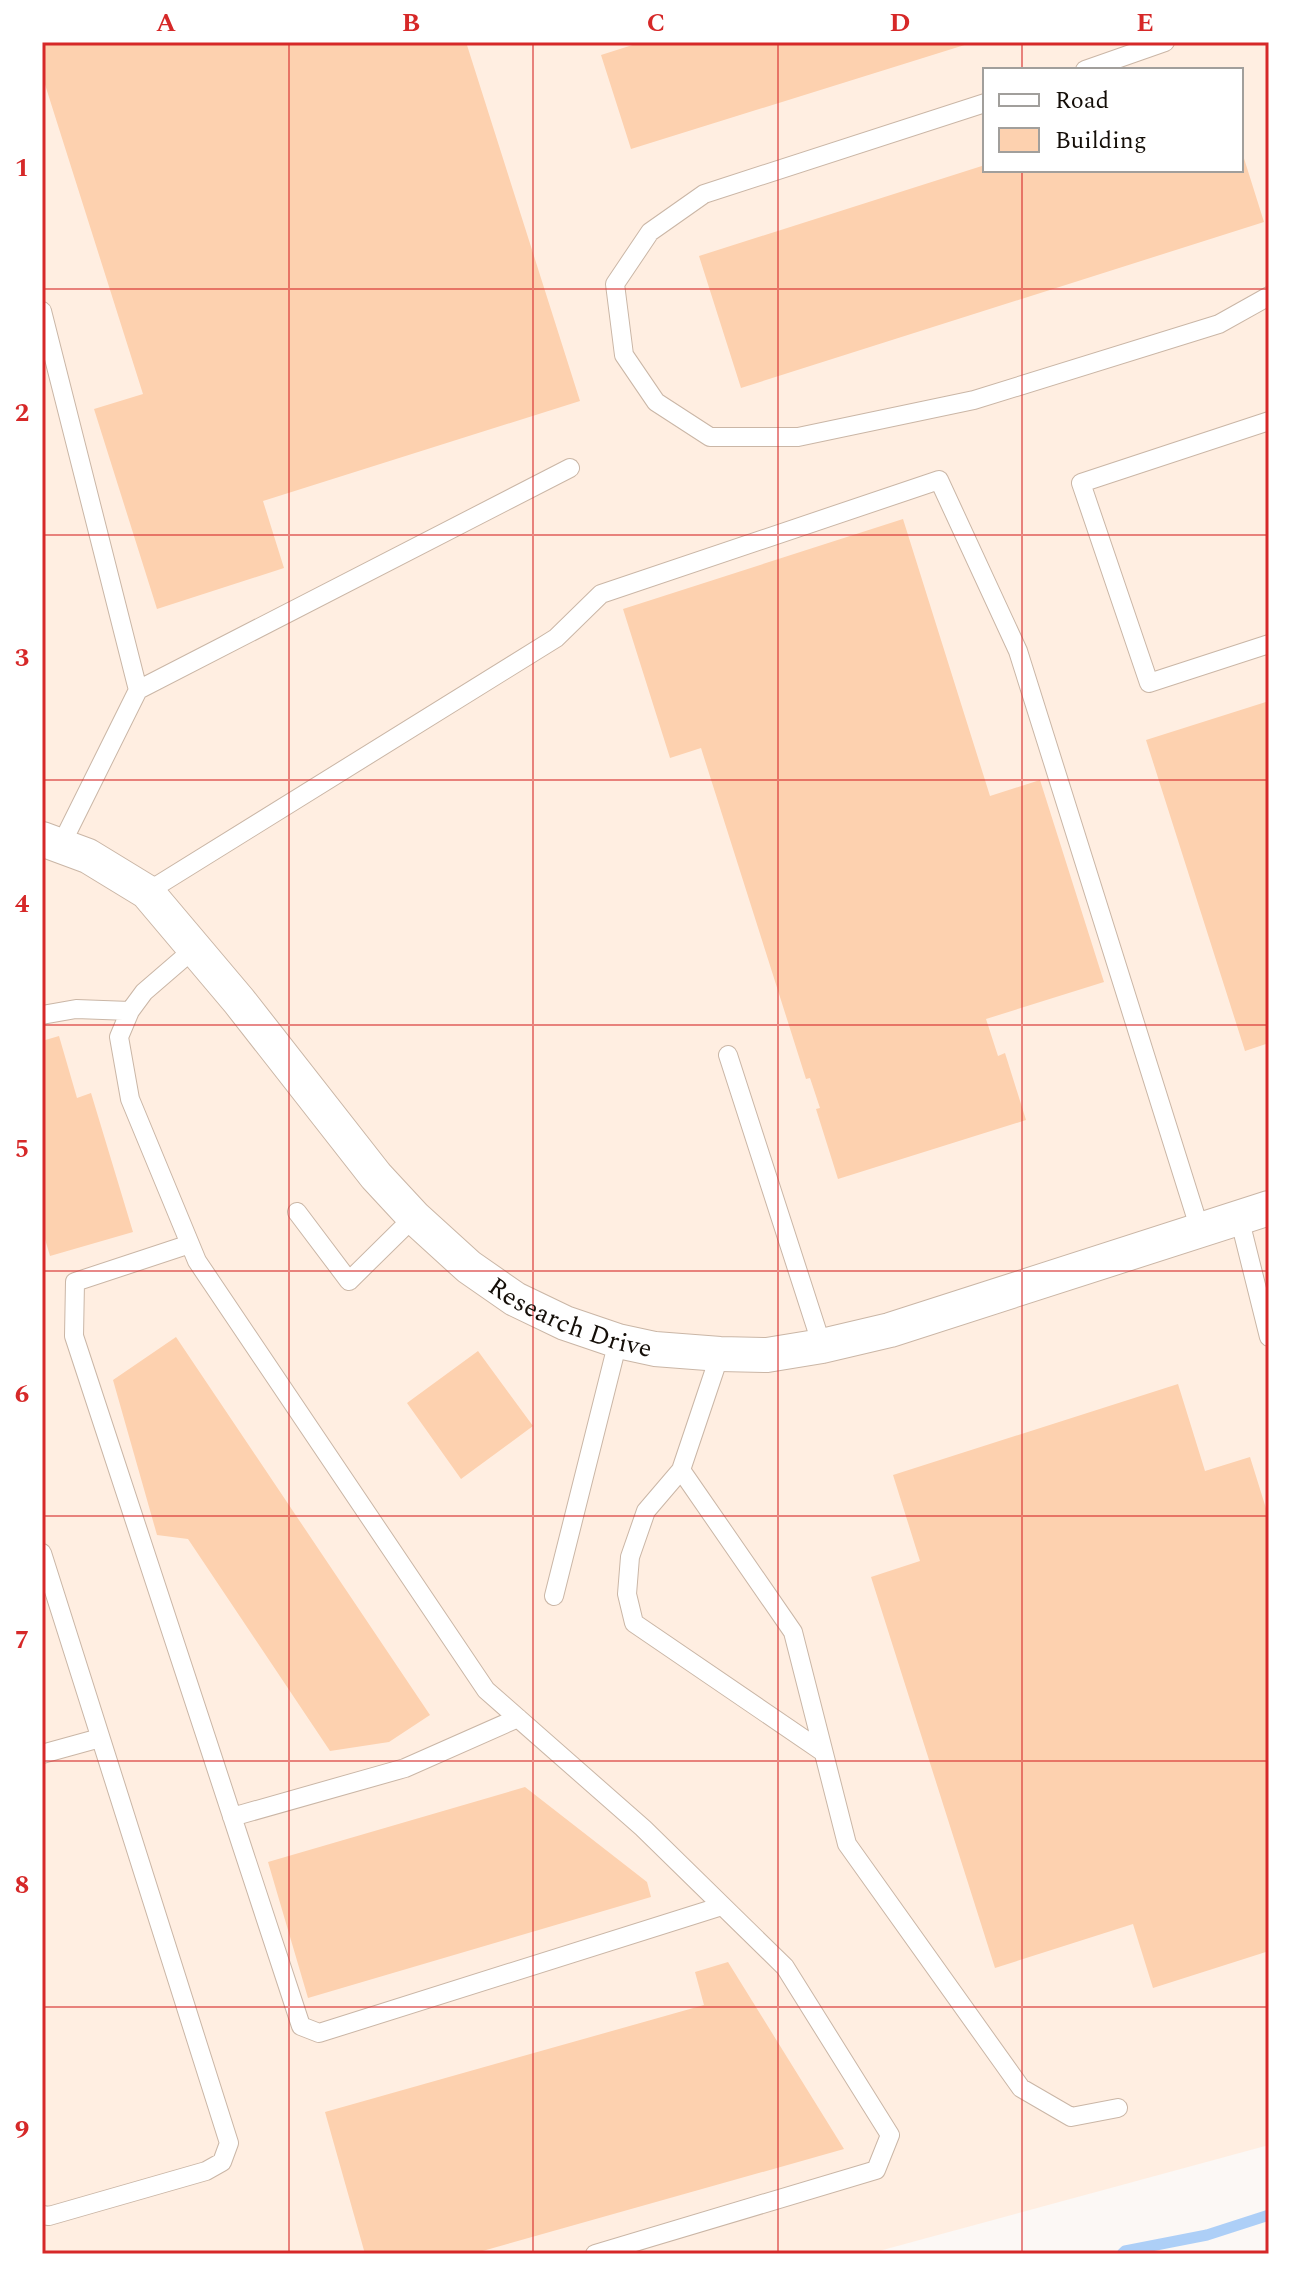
<svg xmlns="http://www.w3.org/2000/svg" width="1311" height="2296" font-family="Spectral,serif">
<style>
.built{fill:#ffeee1;fill-rule:evenodd}
.lines{fill:none;stroke-linecap:round;stroke-linejoin:round}
.stream{stroke:#adcff7;stroke-width:11}
.building{fill:#fdd1af}
.service-casing{stroke:#cab6a6;stroke-width:20}
.minor-casing{stroke:#cab6a6;stroke-width:36}
.service{stroke:#fff;stroke-width:18}
.minor{stroke:#fff;stroke-width:34}
.grid{fill:none;stroke:#d62828;stroke-width:2;stroke-opacity:0.55}
.labels{text-anchor:middle;stroke-width:7;stroke-linejoin:round;paint-order:stroke}
.street-label{font-size:26px;fill:#140e08;stroke:#fff}
.neatline{fill:none;stroke:#d62828;stroke-width:3}
.grid-label{font-size:26px;text-anchor:middle;font-weight:bold;fill:#d62828}
</style>
<rect width="100%" height="100%" fill="#fcf8f5"/>
<path class="built" d="M42,42H1269V2145L868,2254H42ZM985,70H1241V170H985Z"/>
<g class="lines">
<path class="stream" d="M1122,2254L1125,2251L1207,2235L1269,2215"/>
</g>
<path class="building" d="M42,42H466L580,401L263,501L284,568L157,609L94,409L143,394L42,75Z
M642,42H971V43L631,149L601,55Z
M1242,152L1264,222L741,388L699,256L985,165V170H1241Z
M903,519L990,796L1040,780L1104,982L986,1019L998,1056L1005,1053L1026,1120L838,1179L816,1109L820,1108L810,1078L806,1079L701,748L670,758L623,609Z
M1269,701V1043L1245,1051L1146,740Z
M59,1036L77,1098L91,1093L133,1232L50,1256L42,1229V1041Z
M176,1337L430,1715L389,1742L330,1751L188,1539L157,1535L113,1380Z
M478,1351L533,1426L461,1479L407,1403Z
M1178,1384L1205,1471L1250,1457L1269,1518V1951L1153,1988L1133,1924L995,1968L871,1577L920,1561L893,1475Z
M525,1787L647,1882L651,1897L308,1998L268,1862Z
M728,1962L844,2149L472,2254H365L325,2112L704,2005L695,1972Z"/>
<g class="lines">
<g class="service-casing">
<path id="service" d="M1085,70L1165,42
M985,103L704,194L650,232L615,284L624,355L656,402L710,437H798L974,400L1219,324L1269,296
M42,311L138,690L61,845
M1269,421L1081,483L1149,683L1269,644
M138,690L570,468
M147,892L556,638L601,594L939,480L1018,651L1200,1230
M195,948L144,992L130,1011L119,1037L130,1099L197,1261L486,1690L643,1828L785,1967L890,2135L876,2170L595,2254
M42,1015L76,1009L130,1011
M728,1055L822,1346
M297,1212L349,1281L414,1217
M1239,1217L1269,1337
M190,1244L75,1282L74,1336L301,2026L319,2033L722,1906
M720,1354L681,1470L793,1632L847,1844L1021,2088L1071,2117L1118,2108
M681,1470L646,1511L630,1557L627,1594L634,1623L823,1752
M42,1553L229,2143L222,2162L206,2171L49,2216L42,2215
M554,1596L618,1341
M42,1754L100,1738
M232,1817L405,1768L518,1718"/>
</g>
<g class="minor-casing">
<g id="minor">
<path id="s1" d="M42,839L88,856L147,892L239,1001L376,1176L414,1217L469,1267L515,1299L565,1323L618,1341L655,1349L720,1354L767,1355L822,1346L890,1330L1269,1208"/>
</g>
</g>
<use href="#service" class="service"/>
<use href="#minor" class="minor"/>
</g>
<path class="grid" d="M289,42V2254M533,42V2254M778,42V2254M1022,42V70M1022,170V2254M42,289H1269M42,535H1269M42,780H1269M42,1025H1269M42,1271H1269M42,1516H1269M42,1761H1269M42,2007H1269"/>
<g class="labels">
<g class="street-label">
<text dy="9" stroke="none"><textPath href="#s1" startOffset="728">Research Drive</textPath></text>
</g>
</g>
<rect width="1311" height="2296" fill="none" stroke="#ffffff" stroke-width="88"/>
<rect x="983" y="68" width="260" height="104" fill="#ffffff" stroke="#a19f9c" stroke-width="2"/>
<rect x="999" y="94" width="40" height="12" fill="#ffffff" stroke="#a19f9c" stroke-width="2"/>
<text x="1055" y="108" font-size="24" fill="#140e08">Road</text>
<rect x="999" y="128" width="40" height="24" fill="#fdd1af" stroke="#a19f9c" stroke-width="2"/>
<text x="1055" y="148" font-size="24" fill="#140e08">Building</text>
<rect x="44" y="44" width="1223" height="2208" class="neatline"/>
<g class="grid-label">
<text x="166" y="31">A</text>
<text x="411" y="31">B</text>
<text x="656" y="31">C</text>
<text x="900" y="31">D</text>
<text x="1145" y="31">E</text>
<text x="22" y="176">1</text>
<text x="22" y="421">2</text>
<text x="22" y="666">3</text>
<text x="22" y="912">4</text>
<text x="22" y="1157">5</text>
<text x="22" y="1402">6</text>
<text x="22" y="1648">7</text>
<text x="22" y="1893">8</text>
<text x="22" y="2138">9</text>
</g>
</svg>
